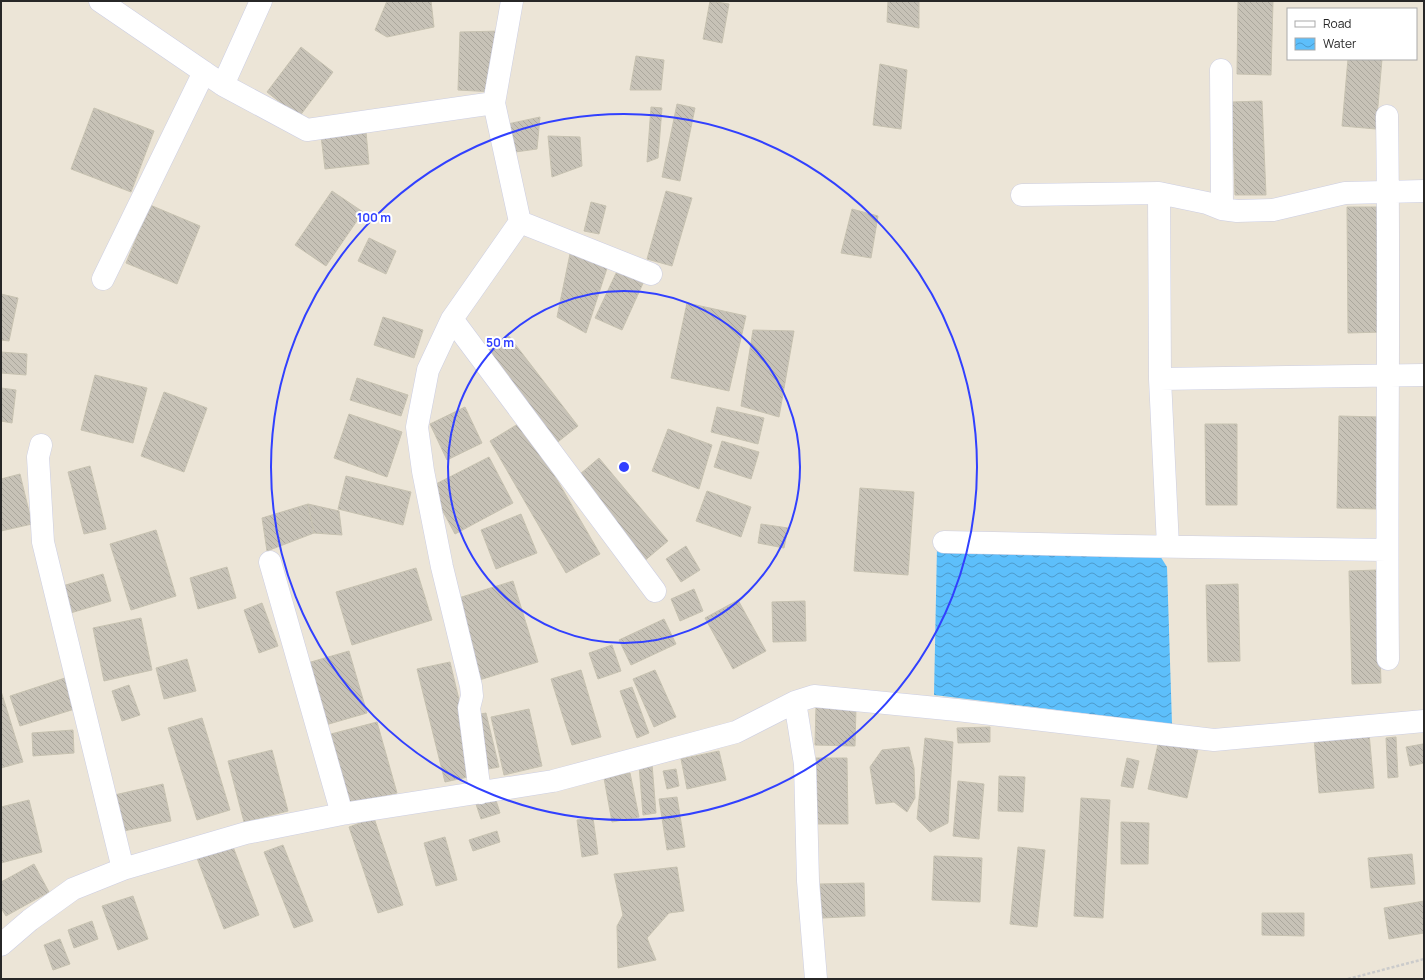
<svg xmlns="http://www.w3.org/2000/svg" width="1425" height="980" font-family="Manrope,sans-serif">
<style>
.water{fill:url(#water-waves)}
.building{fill:url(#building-back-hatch);stroke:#c7c2b1}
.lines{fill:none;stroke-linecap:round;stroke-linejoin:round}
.minor-casing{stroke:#cccee3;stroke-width:23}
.path{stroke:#cbcbcb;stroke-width:2.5;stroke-dasharray:3 2;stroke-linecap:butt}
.minor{stroke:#fff;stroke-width:22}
.ring{fill:none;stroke:#3140ff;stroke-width:2}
.centre{fill:#3140ff;stroke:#fff;stroke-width:2}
.ring-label{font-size:12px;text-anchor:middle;font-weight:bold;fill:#3140ff;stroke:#fff;stroke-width:4;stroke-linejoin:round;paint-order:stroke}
</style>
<defs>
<pattern id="water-waves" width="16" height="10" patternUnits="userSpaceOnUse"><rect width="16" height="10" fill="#5dbffb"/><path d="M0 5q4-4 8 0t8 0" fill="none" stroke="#4d9bcb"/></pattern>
<pattern id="building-back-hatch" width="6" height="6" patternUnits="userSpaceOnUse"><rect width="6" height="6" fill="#c7c2b7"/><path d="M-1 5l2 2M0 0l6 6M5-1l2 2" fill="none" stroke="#aba79d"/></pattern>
</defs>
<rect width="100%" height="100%" fill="#ece5d7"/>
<path class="water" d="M937,547L1157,551L1167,567L1172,724L934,695Z"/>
<path class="building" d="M387,1H431L434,27L387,37L375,30Z
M710,1L729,4L722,43L703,39Z
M888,1H919V28L887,22Z
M1238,1H1273L1271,75L1237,74Z
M502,31L494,92L458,90L460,32Z
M301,47L333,72L299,117L267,92Z
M636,56L664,60L661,90H630Z
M1348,59H1382L1376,129L1342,126Z
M880,64L907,70L901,129L873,125Z
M1262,101L1266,195H1235L1232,102Z
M677,104L695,108L680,181L662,177Z
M651,107L662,108L658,158L647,162Z
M94,108L154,131L131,192L71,169Z
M540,117L537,149L508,153L503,125Z
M366,132L369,164L325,169L321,136Z
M548,136L580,137L582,166L552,177Z
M332,191L363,212L326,266L295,245Z
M666,191L692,198L672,266L647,259Z
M591,202L606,206L599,234L584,231Z
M150,205L200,226L177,284L126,263Z
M1347,207H1382L1383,332L1348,333Z
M852,209L878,216L871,258L841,253Z
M369,238L396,251L386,274L358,261Z
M571,249L610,259L586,333L557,317Z
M618,269L644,281L622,330L595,318Z
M1,294L18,298L9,341L1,340Z
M687,303L746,316L729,391L671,378Z
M383,317L423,330L414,358L374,345Z
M753,330L794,331L779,417L741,406Z
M508,335L578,426L554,445L484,354Z
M1,352L27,354L26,375L1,373Z
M95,375L147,388L133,443L81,430Z
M357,378L408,395L401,416L350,400Z
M1,388L16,390L12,423L1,421Z
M164,392L207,408L184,472L141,456Z
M465,407L482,443L447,460L430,424Z
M717,407L764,418L758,444L711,432Z
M349,414L402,432L387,477L334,458Z
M1339,416L1379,417L1378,509L1337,508Z
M523,421L600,554L566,573L490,441Z
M1205,424H1237V505H1206Z
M668,429L712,445L699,489L652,471Z
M722,441L759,452L751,479L714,467Z
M489,457L513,503L455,534L430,487Z
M599,458L668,541L643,562L573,480Z
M90,466L106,529L84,534L68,472Z
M20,474L32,524L1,531V479Z
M346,476L411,492L403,525L338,509Z
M860,488L914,492L908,575L854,571Z
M707,491L751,507L741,537L696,521Z
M308,504L314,533L267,551L262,518Z
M308,504L339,511L342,535L314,533Z
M521,514L537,553L496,569L481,530Z
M761,524L788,528L784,548L758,543Z
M156,530L176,596L131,610L110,544Z
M686,546L700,570L681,582L666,559Z
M227,567L236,598L198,609L190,578Z
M416,568L432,620L352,645L336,592Z
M1377,570L1381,683L1352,684L1349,571Z
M103,574L111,601L67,614L59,587Z
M513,581L538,662L476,681L452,600Z
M1238,584L1240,661L1208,662L1206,585Z
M694,589L703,611L680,621L671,599Z
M738,600L766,651L733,669L705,618Z
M805,601L806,641L773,642L772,602Z
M262,603L278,646L259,653L244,610Z
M141,618L152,670L104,681L93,628Z
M664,619L676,644L631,665L619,640Z
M612,645L621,671L598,679L589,653Z
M349,651L367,713L322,726L304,664Z
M187,659L196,691L164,699L156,668Z
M450,662L477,775L445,782L417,669Z
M581,670L601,737L572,745L551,679Z
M655,670L676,717L654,727L633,679Z
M68,677L78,708L20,726L10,696Z
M129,685L140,715L122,721L112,691Z
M632,687L649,733L637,738L620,691Z
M1,691L23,762L1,768Z
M816,706L856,707L855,746L815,745Z
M529,709L542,766L504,775L491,717Z
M486,713L499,767L488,769L475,715Z
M202,718L230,810L197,820L168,728Z
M377,722L397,793L349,803L331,734Z
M990,727V742L958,743L957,728Z
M73,730L74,753L33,756L32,733Z
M1369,733L1374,788L1319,793L1314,739Z
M1396,737L1398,777L1388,778L1386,738Z
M925,738L953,742L948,823L930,832L917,819Z
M1159,740L1198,749L1187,798L1148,789Z
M1423,744L1424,763L1410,766L1406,747Z
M909,747L914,768L915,798L907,812L894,802L876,804L870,767L882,750Z
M272,750L288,811L244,822L228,761Z
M719,751L726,780L687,789L681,759Z
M816,758H847L848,824H817Z
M1127,758L1139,761L1133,788L1121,786Z
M652,764L656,813L643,815L639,765Z
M676,769L679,786L667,789L663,771Z
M630,773L639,817L612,822L604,778Z
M999,776L1025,777L1023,812L998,811Z
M958,781L984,784L979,839L953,836Z
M163,784L171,821L119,832L110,796Z
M494,794L500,813L481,819L475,801Z
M677,797L685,847L667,850L659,799Z
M1081,798L1110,800L1103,918L1074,916Z
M29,800L42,852L1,863V807Z
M374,818L403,905L378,913L349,827Z
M593,818L598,854L582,857L577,820Z
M1121,822L1149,823L1148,864H1121Z
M497,831L500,842L473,851L469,840Z
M445,837L457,880L436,886L424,843Z
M232,844L259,915L224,929L197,858Z
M283,845L313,921L294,928L264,852Z
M1018,847L1045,850L1037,927L1010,924Z
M1412,854L1415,884L1371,888L1368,858Z
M934,856L982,858L980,902L932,900Z
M34,864L49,892L6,916L1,908V882Z
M677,867L684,911L669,913L647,938L656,960L618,968L617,926L623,915L614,874Z
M864,883L865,916L822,918L820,884Z
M133,896L148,939L118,950L102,906Z
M1424,901V933L1389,939L1384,908Z
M1262,913H1304V936L1262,935Z
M92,921L98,939L74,948L68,930Z
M60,939L70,964L53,970L44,945Z"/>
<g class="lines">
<g class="minor-casing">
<path id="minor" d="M100,1L223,85L307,130L494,103
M512,1L494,103L520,222L651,274
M1221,70L1222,209
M223,85L261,1
M1387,116C1390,297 1386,478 1388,659
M1159,193L1160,379L1168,546
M1022,195L1159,193L1207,203L1222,209L1237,211L1273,210L1345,193L1424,191
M103,279L204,72
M452,319L655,591
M1160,379L1424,375
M41,445L38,457L43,542L123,869
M944,542L1127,546L1386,550
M270,562L342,814
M795,702L805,764L808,881L816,979
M480,793L469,708L472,696L471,686L442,567L423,471L417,427L428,370L452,319L520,222
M1,945L30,920L73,889L123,869L246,833L342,814L553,781L736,732L795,702L814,696L957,710L1214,740L1424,721"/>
</g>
<path class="path" d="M1348,979L1424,959"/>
<use href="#minor" class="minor"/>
</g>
<g class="ring">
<circle cx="624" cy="467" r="176"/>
<circle cx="624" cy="467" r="353"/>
</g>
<circle cx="624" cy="467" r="6" class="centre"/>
<g class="ring-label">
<text x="374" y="222">100 m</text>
<text x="500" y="347">50 m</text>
</g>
<rect width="1425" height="980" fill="none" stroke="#272727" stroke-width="4"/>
<rect x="1287" y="8" width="130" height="52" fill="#ffffff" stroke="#a9a9a9"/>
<rect x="1295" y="21" width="20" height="6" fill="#ffffff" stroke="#a9a9a9"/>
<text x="1323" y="28" font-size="12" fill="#272727">Road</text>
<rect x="1295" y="38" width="20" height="12" fill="url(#water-waves)" stroke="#a9a9a9"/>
<text x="1323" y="48" font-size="12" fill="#272727">Water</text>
</svg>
